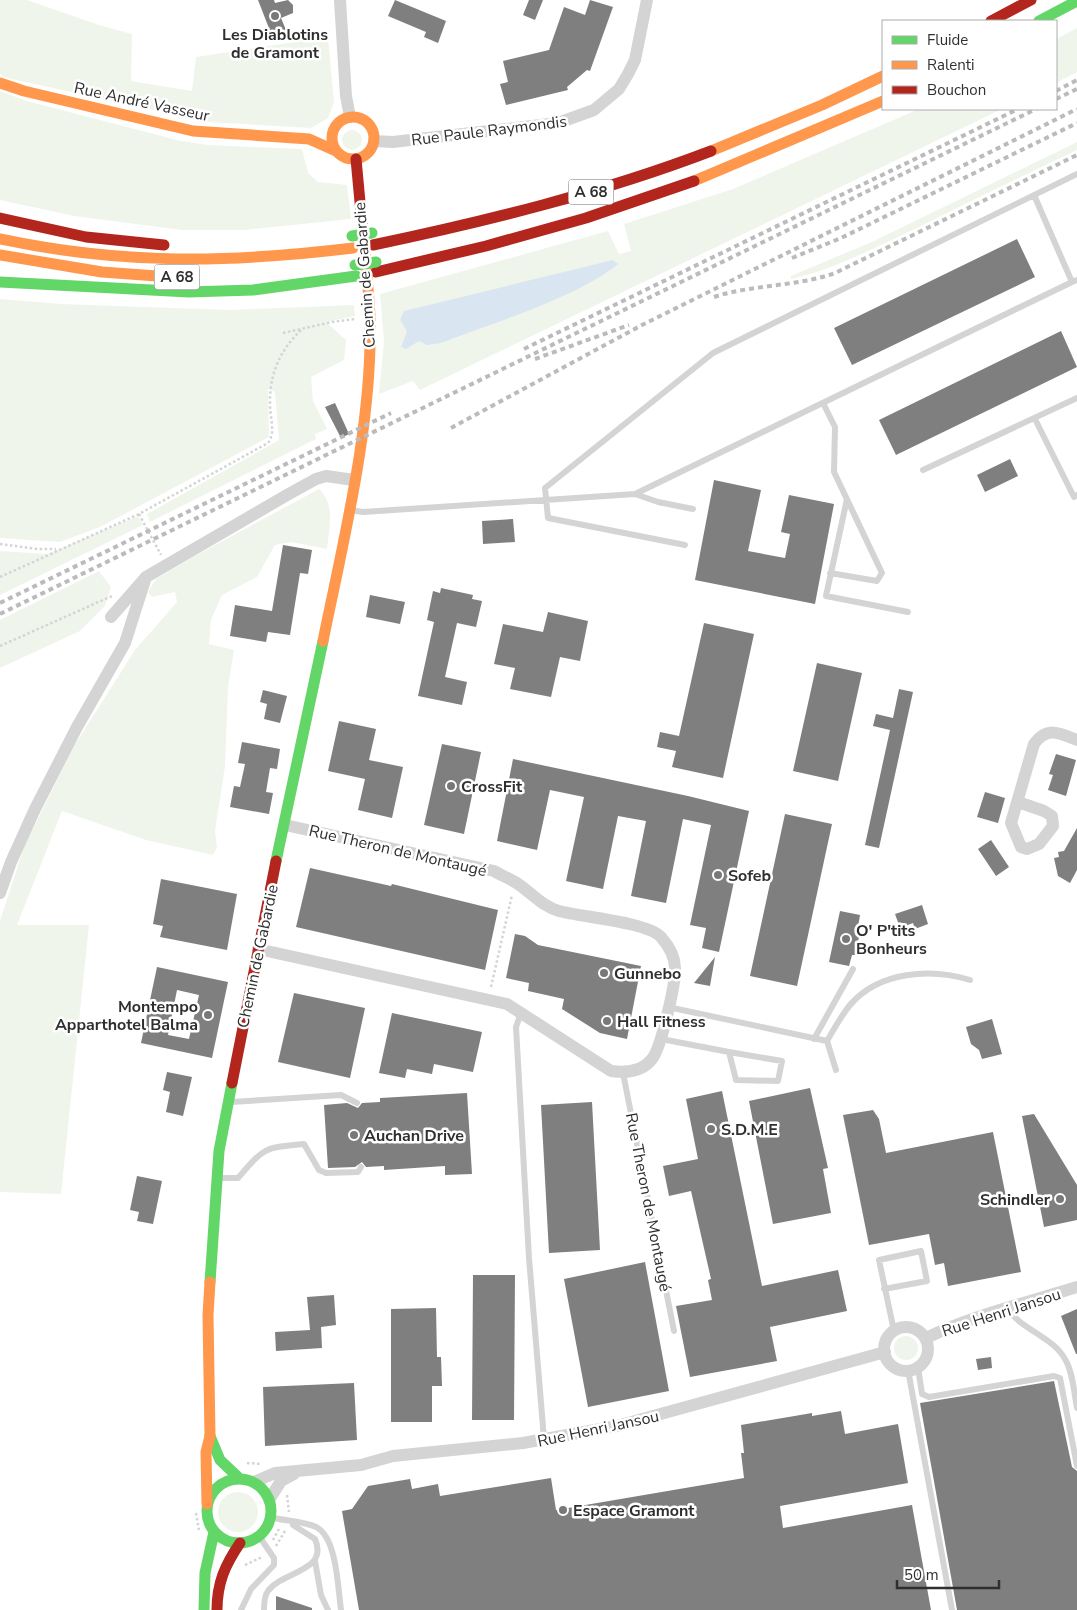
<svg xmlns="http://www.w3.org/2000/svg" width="1077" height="1610" font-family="'Nunito Sans',sans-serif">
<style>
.green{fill:#f0f5ec}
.water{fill:#d9e6f2}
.building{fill:#7f7f7f;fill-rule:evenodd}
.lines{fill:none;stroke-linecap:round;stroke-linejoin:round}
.path{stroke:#d4d4d4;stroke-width:2.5;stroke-dasharray:2.5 2.5;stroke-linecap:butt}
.lane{stroke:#d4d4d4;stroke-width:6}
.street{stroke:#d4d4d4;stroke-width:12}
.fast{stroke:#63d668;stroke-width:11}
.slow{stroke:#ff974d;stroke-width:11}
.jam{stroke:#b3261e;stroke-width:11}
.rail{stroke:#bbb;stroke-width:4;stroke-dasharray:5 4;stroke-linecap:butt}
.fast-bridge{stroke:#63d668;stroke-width:11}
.poi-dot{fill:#787878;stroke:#fff;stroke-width:2}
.labels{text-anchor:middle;stroke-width:5;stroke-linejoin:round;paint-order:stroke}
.shield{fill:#fff;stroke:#6d6d6d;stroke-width:1}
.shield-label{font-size:15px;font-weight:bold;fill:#2f2f2f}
.poi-label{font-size:16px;font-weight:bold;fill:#2f2f2f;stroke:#fff;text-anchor:start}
.street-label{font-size:16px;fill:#2f2f2f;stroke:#fff}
</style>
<rect width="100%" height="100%" fill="#fff"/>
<path class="green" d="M0,0H27L99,25L132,34L131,81L192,91L196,57L328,37L334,102L328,118L311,128L209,122L7,78L0,74Z
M1077,28V72L1056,83V39Z
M0,91L27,101L181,141L208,145L302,149L308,173L318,182L347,185L351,219L244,230H182L74,216L0,200Z
M919,109H1002L420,390L413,381L379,394L384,341L380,294L608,231L619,254L631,251L624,224L733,189Z
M342 140a10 10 0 1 1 20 0a10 10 0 1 1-20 0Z
M1077,142V150C1024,175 971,201 919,227C878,246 836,269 791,279V276L874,241Z
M0,299L62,304L229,310L354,305L355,316L326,322L346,340L344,360L311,377L313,401L327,429L315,434L316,439L150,522L147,514L279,440L275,392L268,389L269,437L100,527L60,542L0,538Z
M319,489C336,505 329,528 327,549L291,542L275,545L257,577L222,595L211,620L209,644L234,650L228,687L225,766L215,831L217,847L213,855L146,840L62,811L17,925H89L61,1194L0,1192V921L24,847L74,746L135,650L177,602L175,592L152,597L148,592L156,579L193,557Z
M138,516L143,525L0,595V551L48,554Z
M99,571L111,587L105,606L80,631L0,668V620Z
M894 1348a12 12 0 1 1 24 0a12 12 0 1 1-24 0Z
M218 1512a20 20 0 1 1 40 0a20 20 0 1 1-40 0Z"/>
<path class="water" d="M613,260L618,264C577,298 492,323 441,343L427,345L419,341L406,349L401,347L407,331L400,320L404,311Z"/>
<path class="building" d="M258,0H274L275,3L288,0L293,5V13L281,18L286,30L280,36H272Z
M395,0L446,21L438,43L424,37L426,32L388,16Z
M529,0H543L535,20L523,15Z
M590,0L613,7L590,71L587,70L567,87L568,90L506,105L500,84L508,82L503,61L549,50L564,7L585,15Z
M1017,239L1035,277L852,365L834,328Z
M1061,331L1077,367L896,455L879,420Z
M335,403L349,434L341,438L325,407Z
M1010,459L1018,476L985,492L977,475Z
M714,480L761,490L748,551L785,558L790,534L781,532L789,495L834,504L815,604L695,580Z
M513,519L515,542L483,544L482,521Z
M283,545L312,550L308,574L300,573L290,635L268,632L266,642L230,636L235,605L272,611Z
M441,588L473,595L472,599L482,601L476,627L457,623L445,677L467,682L462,705L418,696L434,622L427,620L433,591L440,593Z
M370,595L405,602L400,624L366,617Z
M548,612L588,621L580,661L560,657L551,697L510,689L515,668L494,664L503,624L543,632Z
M704,623L754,634L723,778L672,767L676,751L657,747L660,732L679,736Z
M817,663L862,673L838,781L793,771Z
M899,689L913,692L879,848L865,845L890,730L873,726L876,714L893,718Z
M263,690L287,696L280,723L264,719L267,704L260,702Z
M339,721L376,729L369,760L403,767L392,818L358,810L365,779L328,771Z
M242,742L280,749L277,769L270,768L266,792L273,793L269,814L230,807L234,786L240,787L245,764L238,763Z
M442,744L481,752L464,834L424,825Z
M1056,754L1076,760L1066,796L1048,790L1053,775L1049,774Z
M513,759L688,796L749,811L719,952L702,948L706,928L690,925L711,825L683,819L666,903L631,896L646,821L618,816L603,889L566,881L584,797L550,790L537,850L497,841Z
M985,792L1005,798L998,823L977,817Z
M785,814L832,824L797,986L750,976Z
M1077,828V870L1070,883L1058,876L1054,858L1059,857L1058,852L1064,851Z
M991,840L1009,867L996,876L978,849Z
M310,868L391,886L392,884L498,910L485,970L296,927Z
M161,879L237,894L227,950L160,937L163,926L153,924Z
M922,905L928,924L915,929L913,923L900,928L895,914Z
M840,911L860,915L858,927L861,928L855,955H852L849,966L829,962Z
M515,934L525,936L538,945L641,966L627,1039L600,1033L562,1009L564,999L528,991L529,983L506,978Z
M715,957L710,986L694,983Z
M157,967L228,982L212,1058L141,1043ZM177,990L199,995L189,1039L168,1035Z
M294,993L365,1008L350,1078L278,1062Z
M392,1013L482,1032L473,1072L434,1064L432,1074L407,1069L405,1078L379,1073Z
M992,1019L1002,1054L982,1059L979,1050L971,1044L966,1027Z
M167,1072L192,1077L183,1116L166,1112L170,1092L163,1090Z
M810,1088L828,1168L823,1169L831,1213L773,1224L749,1101Z
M722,1091L762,1286L838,1270L847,1311L770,1327L777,1361L690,1377L676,1306L712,1300L708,1280L711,1279L691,1191L669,1196L663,1166L698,1159L686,1099Z
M467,1093L472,1174L445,1175V1166L384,1170V1166L366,1167L362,1162L355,1167L328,1168L324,1105L347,1103L358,1108L362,1103L380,1102V1098Z
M592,1102L600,1250L549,1253L541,1105Z
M873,1110L879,1119L886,1153L993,1132L1021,1272L948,1286L944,1263L935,1265L929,1234L869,1245L843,1115Z
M1034,1114L1077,1185V1220L1044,1227L1022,1116Z
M137,1176L162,1181L153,1224L137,1221L139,1212L130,1210Z
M645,1262L669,1391L588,1407L564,1279Z
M473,1275H515L514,1420H472Z
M334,1295L336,1325L321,1327L322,1348L276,1351L275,1332L310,1330L307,1297Z
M436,1308L437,1357H441L442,1386H432V1422H391V1309Z
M1077,1309V1354H1076L1061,1316Z
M991,1357L992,1368L978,1370L976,1359Z
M1054,1381L1072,1467L1077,1471V1610H957L920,1403Z
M354,1383L357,1440L265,1446L263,1387Z
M841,1411L845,1434L898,1424L908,1483L780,1506L783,1528L912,1505L931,1610H359L342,1511L352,1509L368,1486L410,1479L412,1489L438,1484L440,1496L551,1478L556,1510L744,1478L741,1453H744L741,1425L812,1413V1416Z
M276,1596L312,1608V1610H276Z"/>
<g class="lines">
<path class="path" d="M283,333L332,322L355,319
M139,514L161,555
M0,544L37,549H56
M0,577L139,514L268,443C276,432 270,418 270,405C269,374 280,350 302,329
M0,646L112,596
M491,987L512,895
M247,1463L262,1464
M287,1495L289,1512
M196,1513L199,1530
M273,1540L280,1527
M276,1546L285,1531
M245,1565L262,1557"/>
<path class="lane" d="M1034,195L1072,282L1077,280
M823,403L835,427L834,472L882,573L877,581L830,573
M1035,419L1074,497L1077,495
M923,470L1077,398
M635,494L658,502L693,509
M847,499L826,596L908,612
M350,510L363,512L635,494L1072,282
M685,545L548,518L545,488L713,353L1077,174
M668,1007L827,1041L836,1070
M521,1013L516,1027L529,1258L544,1439
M661,1039L729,1052L736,1080L778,1081L782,1061L729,1052
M814,1039L853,969
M827,1041C834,1029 841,1016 850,1005C879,971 931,968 970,980
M623,1073L674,1331
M231,1102L341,1095L357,1103
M217,1178H238C265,1147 263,1148 304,1144L319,1170L326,1173L358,1172L361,1167
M884,1289L927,1281L921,1251L879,1260L894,1331
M1007,1308C1021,1330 1052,1336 1065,1359C1073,1372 1074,1393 1077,1408
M918,1367L922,1394L929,1397L1054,1376L1060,1378L1077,1466
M908,1370L952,1610
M270,1517C284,1521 303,1521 316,1527C337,1537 338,1589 341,1610
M315,1561L321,1595L328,1610
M241,1610L251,1589L274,1565V1558L259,1536
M264,1610C264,1604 264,1596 268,1591C282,1571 329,1572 315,1539L293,1525"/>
<path class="street" d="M340,0L346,96L350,117
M374,141L393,142L558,123L594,110L619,89L628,74L635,60L647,0
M111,617L146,577L287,495L316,479L326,476L354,480
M1018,802L1044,811L1052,816L1053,826L1039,844L1027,849L1021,847L1011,823L1034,744C1047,726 1059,733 1077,740
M0,893L11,862L35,809L77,727L125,643L146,577
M258,949L507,1004L611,1071C625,1073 642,1072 652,1059C661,1048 676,983 675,968C675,957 668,945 661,937C647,922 581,917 559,911C541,906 530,891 515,882C508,878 501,875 494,871L285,825
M884 1349a22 22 0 1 1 44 0a22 22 0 1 1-44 0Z
M926,1338C974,1315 1026,1303 1077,1287
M254,1482L275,1473L361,1465L393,1456L523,1443L617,1426L885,1352
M269,1500L281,1481L294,1474"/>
<path class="fast" d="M1039,21L1077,1
M0,282L189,292L253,290L356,276
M276,861L323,641
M210,1282L219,1151L232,1083
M210,1436L220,1460L240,1479
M207 1511a32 32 0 1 1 64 0a32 32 0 1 1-64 0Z
M204,1610L205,1573L214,1532"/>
<path class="slow" d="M0,83L24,91L193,131L309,139L336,151
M332 138a21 21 0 1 1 42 0a21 21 0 1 1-42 0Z
M711,151L822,105L883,76
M694,181L883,101
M0,239C122,265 230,263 353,248
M0,255L102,272L157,276
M323,641C344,538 373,421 370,317C369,293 366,269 364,245
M207,1504L206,1452L210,1436L208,1315L210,1282"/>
<path class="jam" d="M991,21L1031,0
M356,159L364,245
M0,218L86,237L164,245
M373,245C487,221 601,193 711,151
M376,272L486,246L586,218L694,181
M232,1083L276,861
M217,1610C217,1583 225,1565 240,1543"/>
<path class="rail" d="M1056,91L1077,80
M1056,99L1077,89
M792,258L841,238L1077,123
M714,297C754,284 796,287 835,273L1077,155
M524,349L1018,109
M535,359L629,325
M451,428L642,325L1077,109
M0,603L391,413
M0,614L1036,109"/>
<path class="fast-bridge" d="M352,236L372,233
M355,265L376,262"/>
</g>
<g class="poi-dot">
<circle cx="275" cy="16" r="5"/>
<circle cx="451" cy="786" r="5"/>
<circle cx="718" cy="875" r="5"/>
<circle cx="846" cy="939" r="5"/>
<circle cx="604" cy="973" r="5"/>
<circle cx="208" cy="1015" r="5"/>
<circle cx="607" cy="1021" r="5"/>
<circle cx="711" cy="1129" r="5"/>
<circle cx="354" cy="1135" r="5"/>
<circle cx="1060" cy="1199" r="5"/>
<circle cx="563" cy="1510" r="5"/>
</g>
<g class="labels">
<g class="shield">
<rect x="568.5" y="179.5" width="45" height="25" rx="4"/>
<rect x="154.5" y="264.5" width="45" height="25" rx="4"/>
</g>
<g class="shield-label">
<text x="591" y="197">A 68</text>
<text x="177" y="282">A 68</text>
</g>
<g class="poi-label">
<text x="275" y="40" text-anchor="middle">Les Diablotins<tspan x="275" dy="18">de Gramont</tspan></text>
<text x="461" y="792">CrossFit</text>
<text x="728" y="881">Sofeb</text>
<text x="856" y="936">O' P'tits<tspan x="856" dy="18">Bonheurs</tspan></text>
<text x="614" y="979">Gunnebo</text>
<text x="198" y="1012" text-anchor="end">Montempo<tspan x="198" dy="18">Apparthotel Balma</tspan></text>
<text x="617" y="1027">Hall Fitness</text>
<text x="721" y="1135">S.D.M.E</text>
<text x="364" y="1141">Auchan Drive</text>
<text x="1050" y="1205" text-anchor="end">Schindler</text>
<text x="573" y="1516">Espace Gramont</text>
</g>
<g class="street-label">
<text transform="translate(142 101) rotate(12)" y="6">Rue André Vasseur</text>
<text transform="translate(489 130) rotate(-7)" y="6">Rue Paule Raymondis</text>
<text transform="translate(364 275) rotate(-94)" y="6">Chemin de Gabardie</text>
<text transform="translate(398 850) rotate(13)" y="6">Rue Theron de Montaugé</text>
<text transform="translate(257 956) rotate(-78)" y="6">Chemin de Gabardie</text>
<text transform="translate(649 1202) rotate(79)" y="6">Rue Theron de Montaugé</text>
<text transform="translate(1001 1312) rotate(-18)" y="6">Rue Henri Jansou</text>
<text transform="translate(598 1428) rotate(-12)" y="6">Rue Henri Jansou</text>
</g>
</g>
<rect x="882" y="20" width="175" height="90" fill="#ffffff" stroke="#acacac"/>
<rect x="892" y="36" width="25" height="8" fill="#63d668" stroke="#acacac"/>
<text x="927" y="45" font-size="15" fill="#2f2f2f">Fluide</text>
<rect x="892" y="61" width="25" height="8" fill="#ff974d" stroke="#acacac"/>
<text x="927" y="70" font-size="15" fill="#2f2f2f">Ralenti</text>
<rect x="892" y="86" width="25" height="8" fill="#b3261e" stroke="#acacac"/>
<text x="927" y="95" font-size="15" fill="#2f2f2f">Bouchon</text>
<path d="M897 1580v8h102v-8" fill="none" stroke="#2f2f2f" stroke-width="2.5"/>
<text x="904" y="1580" font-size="15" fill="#2f2f2f" stroke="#ffffff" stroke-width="4" paint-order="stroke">50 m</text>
</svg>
